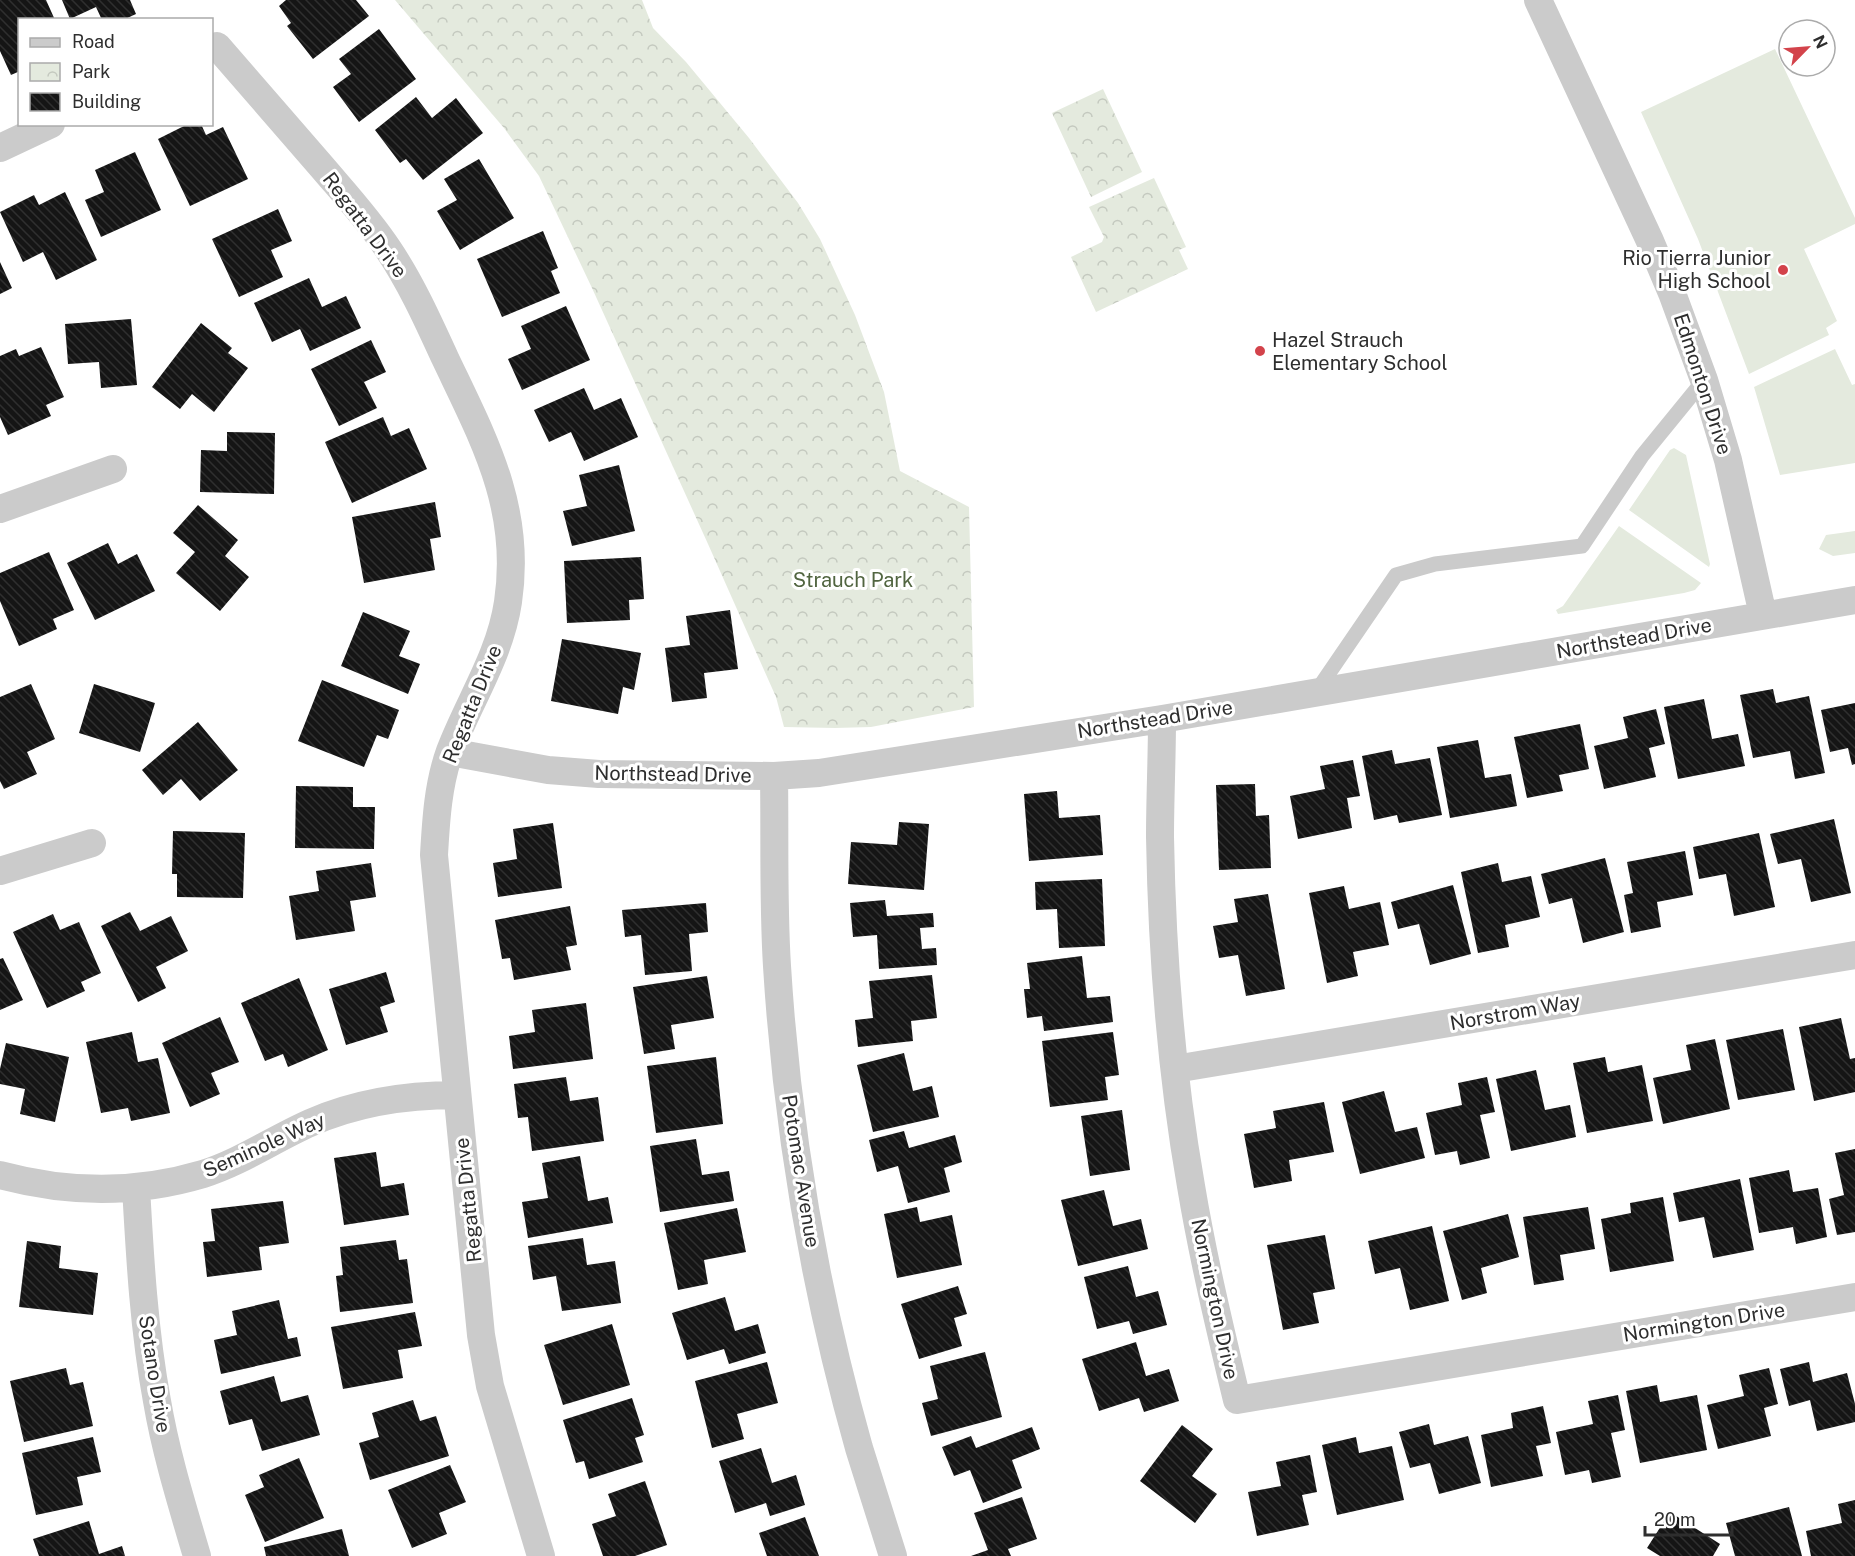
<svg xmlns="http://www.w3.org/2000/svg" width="1855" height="1556" font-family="'Public Sans',sans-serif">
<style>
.green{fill:#e4eade}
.park{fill:url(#park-crowns)}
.building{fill:url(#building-back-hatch)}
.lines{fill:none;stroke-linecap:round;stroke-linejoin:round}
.lane{stroke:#cbcbcb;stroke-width:15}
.street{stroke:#cbcbcb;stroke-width:28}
.poi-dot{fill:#d3434b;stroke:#fff;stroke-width:2}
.labels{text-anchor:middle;stroke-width:6;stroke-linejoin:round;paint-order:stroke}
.street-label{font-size:20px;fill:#2e2e2e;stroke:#fff}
.poi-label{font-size:20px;fill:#2e2e2e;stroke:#fff;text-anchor:end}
.park-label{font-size:20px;fill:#516540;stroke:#fff}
</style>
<defs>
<pattern id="park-crowns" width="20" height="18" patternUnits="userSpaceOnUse" patternTransform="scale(1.5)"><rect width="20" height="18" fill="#e4eade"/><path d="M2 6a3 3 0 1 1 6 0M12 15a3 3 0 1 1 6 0" fill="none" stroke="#c4c9bf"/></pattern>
<pattern id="building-back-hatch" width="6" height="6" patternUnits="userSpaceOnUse" patternTransform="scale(1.5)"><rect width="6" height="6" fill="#151515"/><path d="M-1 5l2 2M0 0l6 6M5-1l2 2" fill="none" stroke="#2f2f2f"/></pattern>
</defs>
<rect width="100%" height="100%" fill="#fff"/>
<path class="green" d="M1775,49L1855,218V224L1804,249L1837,321L1826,328L1829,335L1749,374L1698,239L1641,112Z
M1835,349L1852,385L1855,384V463L1780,475L1754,387Z
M1674,448L1686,455L1710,564L1709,567L1629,510L1670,450Z
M1619,526L1701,583L1695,590L1684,593L1558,614L1556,610L1563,606Z
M1855,531V553L1833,556L1819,549L1826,535Z"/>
<path class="park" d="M395,0H642L653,28L686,62L749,138L798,203L820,239L855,315L884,392L900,471L969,507L974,707L871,727L835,728L784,727L776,697L708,544L592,288L539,176L504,128Z
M1103,89L1142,172L1091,197L1052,113Z
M1154,178L1186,247L1179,250L1188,269L1096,312L1071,257L1102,242L1104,237L1089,207Z"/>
<path class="building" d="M0,0H46L55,20H20V71L11,75L0,51Z
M62,0H130L136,14L123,20H102L96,7L70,19Z
M286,0H356L369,16L313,59L287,26L291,23L279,6Z
M379,29L416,79L359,122L333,87L351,74L339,59Z
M416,97L432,118L456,98L483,133L423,180L406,159L400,163L375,130Z
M188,124H201L206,135L223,127L248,179L190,206L158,139Z
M135,152L161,210L101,237L85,200L104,192L95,170Z
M479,159L514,218L460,250L437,211L457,200L444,179Z
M65,192L97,260L56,280L43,252L23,262L0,212L34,195L39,205Z
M278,209L292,241L271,250L283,277L239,297L212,239Z
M543,231L558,268L551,271L560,293L502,317L477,259Z
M0,262L12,288L0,294Z
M309,278L322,307L346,296L361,328L310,351L300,329L272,342L254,303Z
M566,306L590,360L522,390L508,359L531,349L521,326Z
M131,319L137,385L101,388L99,362L68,364L65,324Z
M201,323L232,348L228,353L248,368L214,412L192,394L180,409L152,387Z
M371,340L386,372L364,382L377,408L339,426L311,369Z
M41,347L64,397L46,405L51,416L8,435L0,417V356L16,349L19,356Z
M584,388L594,410L621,398L638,437L584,461L571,432L549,442L534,410Z
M383,417L391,436L409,428L427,469L352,503L325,442Z
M227,432L275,433L274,494L200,492L201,450L227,451Z
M619,465L635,531L572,546L563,511L587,506L579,475Z
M435,502L441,537L430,539L435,570L364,583L352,517Z
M198,505L238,540L225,556L249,577L220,611L176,573L195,552L173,533Z
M108,543L118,564L137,554L155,591L95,620L67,563Z
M49,552L74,610L53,619L57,629L19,646L0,601V573Z
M641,557L644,599L629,600L630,620L567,623L564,561Z
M730,610L738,669L704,673L707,698L672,702L665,648L690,645L686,616Z
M363,612L410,631L399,656L420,664L408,694L341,666Z
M562,639L641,653L634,690L623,687L618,714L551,701Z
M322,680L399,710L388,739L377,735L364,767L298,741Z
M31,684L55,739L27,752L37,774L4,789L0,781V697Z
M94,684L155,703L140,752L79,733Z
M1773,689L1776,703L1809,696L1825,773L1795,779L1790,751L1753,758L1740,695Z
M1704,699L1712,739L1738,734L1745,766L1678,779L1664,707Z
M1855,703V764L1852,765L1848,748L1830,752L1821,710Z
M1656,709L1665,744L1649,748L1656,777L1604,789L1594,746L1628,738L1623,717Z
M198,722L238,770L200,801L181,779L163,795L142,770Z
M1580,724L1589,769L1559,775L1563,791L1527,798L1514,737Z
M1478,740L1485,778L1511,774L1517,806L1450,818L1437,747Z
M1392,750L1395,764L1430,758L1442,815L1399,823L1397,815L1374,820L1362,756Z
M1353,760L1360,796L1347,798L1352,828L1298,839L1290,796L1325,789L1320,766Z
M1255,784L1256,816L1269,815L1271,868L1219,870L1216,785Z
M296,786L353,787V807H375L374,849L295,848Z
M1057,791L1059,818L1100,815L1103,855L1029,861L1024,794Z
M1834,819L1851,893L1811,902L1801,859L1778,864L1770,834Z
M899,822L929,824L924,890L848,884L851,842L897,845Z
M553,823L562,888L498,897L493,863L517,859L513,829Z
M173,831L245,833L243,898L177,897V874H172Z
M1759,833L1775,907L1734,916L1726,874L1699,879L1693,847Z
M1685,851L1693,895L1657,902L1661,927L1631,933L1624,895L1633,893L1627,862Z
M1605,858L1624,932L1583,943L1572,898L1549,904L1541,874Z
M371,863L376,897L350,901L355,931L296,940L289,896L319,891L316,871Z
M1498,863L1502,882L1531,876L1540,917L1505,925L1509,947L1478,953L1461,872Z
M1102,879L1105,946L1059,948L1057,909L1036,910L1035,882Z
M1453,885L1471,954L1430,965L1419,924L1398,929L1391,902Z
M1344,886L1349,909L1380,902L1389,945L1353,952L1358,976L1327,983L1309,893Z
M1268,894L1285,989L1246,996L1238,955L1219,958L1213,926L1238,922L1234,899Z
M885,900L887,916L933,913L934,927L920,928L922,949L936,948L937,965L879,969L877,935L853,937L850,903Z
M706,903L708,932L689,934L692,971L645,975L641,935L625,937L622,910Z
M570,906L577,945L566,947L571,970L514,980L510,958L502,959L495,920Z
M130,912L140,931L171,916L188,951L156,967L166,988L138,1002L101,926Z
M53,914L60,930L79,922L101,973L81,982L85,991L47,1008L13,932Z
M1082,956L1087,998L1110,996L1113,1022L1044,1031L1042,1016L1027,1018L1024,989H1030L1027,963Z
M3,958L23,1000L0,1010V959Z
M386,972L395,1002L380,1007L388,1032L346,1045L329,989Z
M932,975L937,1018L911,1021L913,1041L858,1047L855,1020L873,1018L869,981Z
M707,976L714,1018L671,1025L675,1049L644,1054L633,987Z
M299,978L328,1050L288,1067L283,1054L265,1061L241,1003Z
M586,1003L593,1059L513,1069L509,1036L535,1032L532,1010Z
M220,1017L239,1062L211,1073L220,1094L190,1107L162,1043Z
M1841,1018L1850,1059L1855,1058V1092L1814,1101L1799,1027Z
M1783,1029L1795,1090L1738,1100L1726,1040Z
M132,1032L138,1062L158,1058L170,1113L131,1121L128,1108L101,1113L86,1042Z
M1113,1032L1119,1075L1105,1077L1108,1100L1050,1107L1042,1041Z
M1715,1039L1730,1109L1663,1124L1653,1078L1691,1070L1686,1045Z
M6,1043L69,1057L55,1122L20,1114L25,1089L0,1084V1069Z
M904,1053L913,1091L932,1086L939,1117L873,1132L857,1065Z
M716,1057L723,1124L656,1133L647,1066Z
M1605,1057L1608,1072L1642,1065L1653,1121L1587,1133L1573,1063Z
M1536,1070L1545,1110L1570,1105L1576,1137L1511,1151L1496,1079Z
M566,1077L570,1101L598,1097L604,1141L532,1151L528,1117L518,1118L514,1084Z
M1487,1077L1495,1112L1480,1115L1490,1158L1460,1165L1457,1151L1435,1155L1426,1113L1462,1105L1458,1083Z
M1384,1091L1395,1132L1417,1127L1425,1158L1360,1174L1342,1102Z
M1324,1102L1334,1152L1289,1160L1292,1181L1254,1188L1244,1134L1276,1128L1273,1111Z
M1122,1110L1130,1170L1090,1176L1081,1116Z
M904,1131L909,1148L955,1135L962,1162L944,1168L950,1192L908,1203L898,1166L877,1172L869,1140Z
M696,1139L702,1175L729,1171L734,1201L660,1212L650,1146Z
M1855,1149V1232L1837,1235L1829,1199L1844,1195L1835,1153Z
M376,1152L381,1187L404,1183L409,1215L344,1225L334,1158Z
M580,1156L588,1201L608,1197L613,1223L528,1238L522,1202L548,1198L542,1163Z
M1789,1170L1793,1192L1818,1188L1827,1237L1796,1244L1793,1227L1759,1233L1749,1178Z
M1740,1179L1754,1250L1713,1258L1704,1217L1679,1222L1673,1193Z
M1104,1190L1113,1226L1141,1219L1148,1249L1078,1266L1061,1200Z
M1663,1197L1674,1261L1610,1272L1601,1219L1631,1213L1630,1203Z
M283,1201L289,1243L259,1247L262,1270L207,1277L203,1242L215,1241L211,1209Z
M917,1207L920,1222L952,1215L962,1265L897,1278L884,1214Z
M1588,1207L1595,1249L1560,1255L1564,1280L1534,1285L1523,1217Z
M737,1208L746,1252L704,1260L708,1284L678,1290L664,1223Z
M1508,1214L1519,1257L1481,1268L1487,1293L1462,1300L1443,1231Z
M1432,1226L1449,1301L1410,1310L1400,1268L1375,1274L1368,1241Z
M1325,1235L1335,1289L1313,1293L1319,1323L1283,1330L1267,1245Z
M583,1238L587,1265L615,1261L621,1303L562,1311L556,1276L533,1280L528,1246Z
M396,1240L399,1260L407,1259L413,1303L340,1312L336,1276L343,1275L340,1247Z
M27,1241L61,1246L59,1268L98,1273L93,1315L19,1307Z
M1128,1266L1136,1297L1158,1291L1167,1325L1133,1334L1129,1321L1097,1329L1084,1277Z
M958,1286L967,1314L954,1318L962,1346L919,1359L901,1304Z
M725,1297L735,1331L758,1324L766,1353L729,1364L724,1349L687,1360L672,1313Z
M279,1300L288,1339L297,1337L301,1356L221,1374L214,1340L237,1335L232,1311Z
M415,1312L422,1346L398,1350L403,1378L343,1389L331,1327Z
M612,1324L630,1385L563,1405L544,1345Z
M1136,1342L1146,1376L1169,1369L1179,1401L1144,1412L1139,1398L1099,1411L1082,1359Z
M985,1352L1002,1417L931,1436L922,1403L938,1399L930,1366Z
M767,1362L778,1403L737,1414L744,1439L712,1448L695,1381Z
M1809,1362L1813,1382L1847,1373L1855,1404V1422L1817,1431L1810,1400L1789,1406L1780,1369Z
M66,1368L70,1385L83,1382L93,1426L24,1442L10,1381Z
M1769,1368L1778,1404L1764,1408L1771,1436L1718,1449L1707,1405L1744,1396L1739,1375Z
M274,1376L281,1402L308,1395L320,1435L262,1451L252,1419L229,1425L220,1391Z
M1657,1385L1660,1402L1697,1395L1707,1450L1640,1463L1626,1391Z
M1618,1395L1625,1430L1611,1433L1621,1477L1592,1483L1589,1470L1565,1475L1556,1432L1593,1424L1588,1401Z
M632,1398L644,1435L635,1438L643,1462L589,1479L584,1461L576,1463L563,1420Z
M413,1400L420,1421L436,1416L449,1456L370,1480L359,1443L379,1437L372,1413Z
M1543,1406L1551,1443L1536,1446L1543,1476L1491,1487L1481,1435L1513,1428L1511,1413Z
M1429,1424L1434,1445L1468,1436L1481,1483L1439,1494L1430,1463L1410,1468L1399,1432Z
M1182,1425L1213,1449L1192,1476L1217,1494L1195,1523L1140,1481Z
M1032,1427L1040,1449L1012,1460L1022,1488L983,1503L970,1470L954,1476L942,1447L971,1436L976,1448Z
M93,1437L101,1472L77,1477L83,1505L36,1515L22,1453Z
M1356,1437L1359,1453L1392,1446L1404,1500L1337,1515L1322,1445Z
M761,1448L772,1483L796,1475L805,1505L770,1516L766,1503L735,1513L719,1461Z
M1310,1455L1317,1492L1302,1495L1309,1525L1257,1536L1248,1492L1281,1486L1276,1462Z
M299,1458L324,1518L265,1542L245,1495L264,1487L259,1475Z
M450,1465L466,1502L439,1513L447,1534L412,1548L388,1490Z
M645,1481L667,1545L635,1556H603L592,1524L616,1516L608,1494Z
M1022,1497L1037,1539L1008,1549L1011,1556H971L988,1550L974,1513Z
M1855,1500V1556H1811L1806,1531L1842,1523L1838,1504Z
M1789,1507L1802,1556H1735L1726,1523Z
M1670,1512L1720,1544L1713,1556H1660L1647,1548Z
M805,1517L819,1556H767L759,1533Z
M89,1521L99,1554L122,1546L125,1556H39L33,1539Z
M342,1529L349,1556H266L264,1547Z"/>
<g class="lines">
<path class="lane" d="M1316,692L1396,575L1435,564L1582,546L1642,456L1704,380"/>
<path class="street" d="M1538,0L1650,241L1672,293L1704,380L1728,460L1763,615
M212,48L217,46C252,86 287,127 322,167C345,194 369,220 388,249C411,283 428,321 445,358C484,440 522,508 508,602C500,656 469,701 450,751C438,784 436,820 434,855L481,1335L490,1386L541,1556
M0,148L51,124
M0,509L113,469
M1162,719C1162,758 1160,798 1160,837C1162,953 1171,1072 1191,1186C1203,1258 1220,1329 1237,1400L1855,1297
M450,752L548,770L599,774L774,776L819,773L1162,719L1855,600
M774,776C775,839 773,903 777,966C787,1128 815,1292 859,1448C870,1484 882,1520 893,1556
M0,871L92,843
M1175,1069L1855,955
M0,1175C67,1193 136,1194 203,1174C241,1162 274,1139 310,1123C357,1102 406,1095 457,1095
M136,1187C140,1259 144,1331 157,1401C166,1454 182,1505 197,1556"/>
</g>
<g class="poi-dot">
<circle cx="1783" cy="270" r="6"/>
<circle cx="1260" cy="351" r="6"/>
</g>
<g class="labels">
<g class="street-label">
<text transform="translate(365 225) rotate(53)" y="7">Regatta Drive</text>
<text transform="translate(1703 384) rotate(72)" y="7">Edmonton Drive</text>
<text transform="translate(1634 638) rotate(-10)" y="7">Northstead Drive</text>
<text transform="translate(472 704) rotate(-68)" y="7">Regatta Drive</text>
<text transform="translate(1155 719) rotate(-9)" y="7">Northstead Drive</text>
<text transform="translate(673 774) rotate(1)" y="7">Northstead Drive</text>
<text transform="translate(1515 1012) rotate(-10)" y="7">Norstrom Way</text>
<text transform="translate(264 1145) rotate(-24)" y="7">Seminole Way</text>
<text transform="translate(801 1171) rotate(81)" y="7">Potomac Avenue</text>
<text transform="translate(468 1200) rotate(-96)" y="7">Regatta Drive</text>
<text transform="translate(1215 1299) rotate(78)" y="7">Normington Drive</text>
<text transform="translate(1704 1322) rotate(-9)" y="7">Normington Drive</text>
<text transform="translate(155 1374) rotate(81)" y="7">Sotano Drive</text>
</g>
<g class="poi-label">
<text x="1771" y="265">Rio Tierra Junior<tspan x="1771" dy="23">High School</tspan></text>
<text x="1272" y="347" text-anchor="start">Hazel Strauch<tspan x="1272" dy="23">Elementary School</tspan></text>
</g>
<g class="park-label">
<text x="853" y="587">Strauch Park</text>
</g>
</g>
<rect x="18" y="18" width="195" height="108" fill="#ffffff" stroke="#ababab" stroke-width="1.5"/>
<rect x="30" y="38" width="30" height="9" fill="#cbcbcb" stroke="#ababab" stroke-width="1.5"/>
<text x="72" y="48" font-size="18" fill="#2e2e2e">Road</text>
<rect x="30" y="63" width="30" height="18" fill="url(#park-crowns)" stroke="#ababab" stroke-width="1.5"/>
<text x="72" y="78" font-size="18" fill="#2e2e2e">Park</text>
<rect x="30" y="93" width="30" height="18" fill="url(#building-back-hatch)" stroke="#ababab" stroke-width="1.5"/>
<text x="72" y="108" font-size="18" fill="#2e2e2e">Building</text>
<g transform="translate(1807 48) rotate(65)"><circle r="28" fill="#ffffff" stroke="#ababab" stroke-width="1.5"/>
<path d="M0-4.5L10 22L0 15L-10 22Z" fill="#d3434b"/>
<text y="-9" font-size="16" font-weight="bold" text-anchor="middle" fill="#2e2e2e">N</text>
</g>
<path d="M1645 1526v9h87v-9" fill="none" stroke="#2e2e2e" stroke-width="3"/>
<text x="1654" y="1526" font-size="18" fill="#2e2e2e" stroke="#ffffff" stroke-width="4.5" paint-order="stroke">20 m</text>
</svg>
